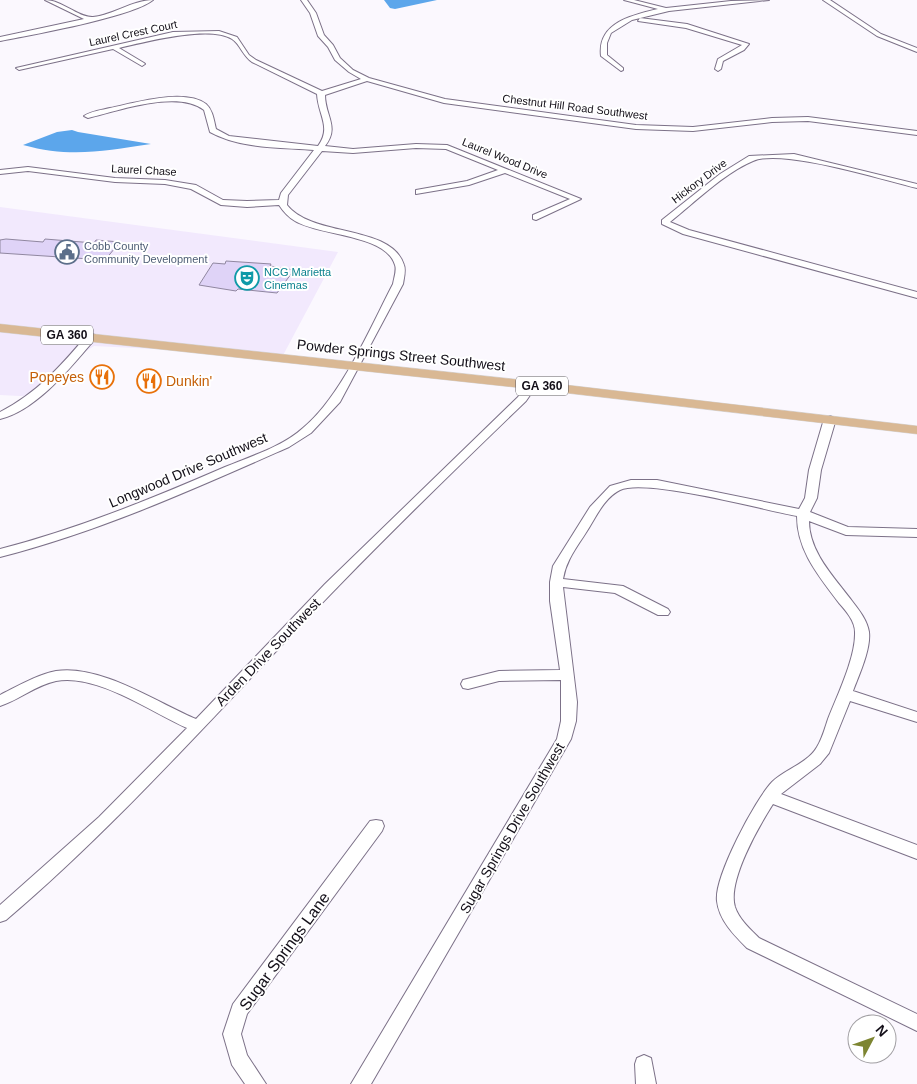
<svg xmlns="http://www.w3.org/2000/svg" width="917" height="1084" font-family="Helvetica,sans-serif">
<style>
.built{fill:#f2e9fd}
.water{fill:#5ca6eb}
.building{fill:#dfd3f7;stroke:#9087a0}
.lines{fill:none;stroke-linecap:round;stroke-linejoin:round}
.minor-casing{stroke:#7c7188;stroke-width:2}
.major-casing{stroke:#d5d4d5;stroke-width:1}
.minor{fill:#fff;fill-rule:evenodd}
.major{fill:#d9b894;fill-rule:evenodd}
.labels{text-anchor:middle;stroke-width:4;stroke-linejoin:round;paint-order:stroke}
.far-street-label{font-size:11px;fill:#130f18;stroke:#fff}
.far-service-label{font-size:11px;fill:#4e5e75;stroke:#fff;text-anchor:start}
.far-culture-label{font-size:11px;fill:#0d838f;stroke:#fff;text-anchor:start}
.shield{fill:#fff;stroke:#5a575d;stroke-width:1}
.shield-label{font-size:12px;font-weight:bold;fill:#130f18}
.street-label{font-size:14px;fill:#130f18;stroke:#fff}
.food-label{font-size:14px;fill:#c56008;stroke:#fff;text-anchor:end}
.near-street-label{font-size:16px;fill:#130f18;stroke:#fff}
</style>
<rect width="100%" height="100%" fill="#fbf8fe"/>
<path class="built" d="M0,207L338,252L280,361L195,351L94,346L80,355L39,397L0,395Z"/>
<path class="water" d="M384,0H437L395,9L390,8Z
M72,130L78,132L151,144C103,151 71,158 23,145L57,132Z"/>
<path class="building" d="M6,239L43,242L45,239L94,243L96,240L120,242L105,260L0,253V240Z
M226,261L271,264L270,266L294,270L277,293L238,289L236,291L199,285L213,263L225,264Z"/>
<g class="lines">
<g class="minor-casing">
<path id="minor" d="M45,0C62,0 79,18 93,17C113,15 133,0 153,0C132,17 31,35 0,41V37L84,19Z
M301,0H307L316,13L324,35L333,45L340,58L353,70L369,78L445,99L636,125L693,127L772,118L808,117L917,131V135L808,121L772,122L693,131L636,129L444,103L367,81L325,95C325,116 340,127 325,146L353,149L416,144L447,145L581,199L536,220L533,219V215L570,199L505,173L469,185L416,194V190L467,181L498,170L446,149L416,148L353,153L322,151L288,195L287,205C313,238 391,224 404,265C406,270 404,278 403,284L340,402L311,433L289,447C194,489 101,531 0,557V549C78,529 151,499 225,467C251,456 282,447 303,428C341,397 370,328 393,284C394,278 397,270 395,265C386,234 319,236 295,221C288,217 283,211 279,205L247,207L221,205L191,189L165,184L115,182L28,171L0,174V170L28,167L115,178L165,180L196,185L223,200L247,201L279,200L281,193L314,150C280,147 241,149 210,132L204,110C178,89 117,111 88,118L84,116C91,111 102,110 110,108C135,103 184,88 206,104C213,110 214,121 216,129L229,136L318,146C332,127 318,115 317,94L252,62C243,56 240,44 232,39C209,25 145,42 119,48L144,63L145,64L142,66L113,49L19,70L16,68L173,32L219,31L237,37L249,55L256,60L322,91L361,79L349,72L335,60L328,47L318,36L310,13Z
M624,0H634L666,8L731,1L769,0L669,11L632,20L611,33L607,43V55L623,68V70L621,71L601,56C597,23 632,15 658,9Z
M823,0H830L881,34L917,48V52L877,36Z
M640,18L687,24L749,44L744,50L723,61L721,69L718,71L715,69L718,59L742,45L686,28L638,21Z
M794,154L917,184V188C883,180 782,148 753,161C724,173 694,203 670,222L689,230L917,292V298L683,234L662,224V220L720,174L749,156Z
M91,334L95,335V339C71,367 37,410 0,419V412C36,394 62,365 87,335Z
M532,382L537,385L526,401C450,474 375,547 303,623C206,724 113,829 6,920L0,922V905L99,817L187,728C151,712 96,673 56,681C36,685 19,700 0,706V695C18,686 36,675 56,671C100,664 156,702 196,719L325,584L518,397L528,383Z
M830,416L836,419L821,470L817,498L810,512L848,527L917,529V537L846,535L809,521C809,552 834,577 852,601C859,610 867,620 869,632C871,649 859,675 853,691L917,712V722L850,701L829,753L820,764L781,794L917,845V859L773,804C759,826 727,881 735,907C739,919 750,929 759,938L917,1014V1031L747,948C734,935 719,920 717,901C714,877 755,800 772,782C785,769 807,764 817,747C822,739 825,728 828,719C837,696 856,657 855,632C855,621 846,611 839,603C819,576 797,551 797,516C764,510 646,478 620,490C604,498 596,517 587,531C577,547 566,560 563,579L623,586L668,609L670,612L668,615H658L615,593L563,587L577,702L576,721L571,739L371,1084H351L557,739L561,721V680L499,681L468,689L463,688L461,684L463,680L499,671L560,670L550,601V582L553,566L590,507L610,486L631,480H657L799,509L805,498L809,470L824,419Z
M376,820L382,821L384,826L382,831L247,1014L241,1034L247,1055L266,1084H245L232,1065L223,1034L233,1004L370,821Z
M644,1055L651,1058L656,1084H636L635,1064L637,1058Z"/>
</g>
<g class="major-casing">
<path id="major" d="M0,324L532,381L917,426V434L532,389L0,332Z"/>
</g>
<use href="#minor" class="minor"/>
<use href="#major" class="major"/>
</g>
<defs>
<g id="civic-ring" transform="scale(1.25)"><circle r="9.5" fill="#fff" stroke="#5c6f8a" stroke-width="1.5"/><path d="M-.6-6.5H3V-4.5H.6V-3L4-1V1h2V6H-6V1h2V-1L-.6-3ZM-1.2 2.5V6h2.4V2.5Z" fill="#5c6f8a"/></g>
<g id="theatre-ring" transform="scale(1.25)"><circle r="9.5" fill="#fff" stroke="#0f9aa8" stroke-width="1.5"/><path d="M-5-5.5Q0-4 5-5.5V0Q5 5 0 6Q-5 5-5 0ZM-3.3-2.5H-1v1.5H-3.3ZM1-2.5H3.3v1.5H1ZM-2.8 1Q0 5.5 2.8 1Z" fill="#0f9aa8"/></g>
<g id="restaurant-ring" transform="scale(1.25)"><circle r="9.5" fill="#fff" stroke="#e8710a" stroke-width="1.5"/><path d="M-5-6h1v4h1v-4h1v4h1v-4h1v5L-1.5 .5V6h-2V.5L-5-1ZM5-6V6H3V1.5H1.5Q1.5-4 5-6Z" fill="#e8710a"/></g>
</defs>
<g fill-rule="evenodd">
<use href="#civic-ring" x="67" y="252"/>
<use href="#theatre-ring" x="247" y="278"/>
<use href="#restaurant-ring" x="102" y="377"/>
<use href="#restaurant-ring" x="149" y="381"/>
</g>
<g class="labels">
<g class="far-street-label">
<text transform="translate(133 33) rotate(-12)" y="4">Laurel Crest Court</text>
<text transform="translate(575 107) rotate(7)" y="4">Chestnut Hill Road Southwest</text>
<text transform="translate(505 158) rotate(22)" y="4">Laurel Wood Drive</text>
<text transform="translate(144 170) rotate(3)" y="4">Laurel Chase</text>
<text transform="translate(699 181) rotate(-37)" y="4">Hickory Drive</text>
</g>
<g class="far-service-label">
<text x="84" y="250">Cobb County<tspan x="84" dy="13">Community Development</tspan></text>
</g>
<g class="far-culture-label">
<text x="264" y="276">NCG Marietta<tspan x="264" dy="13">Cinemas</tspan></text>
</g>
<g class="shield">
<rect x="41" y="325.5" width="52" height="19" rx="4"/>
<rect x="516" y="376.5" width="52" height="19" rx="4"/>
</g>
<g class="shield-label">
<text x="67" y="339">GA 360</text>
<text x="542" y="390">GA 360</text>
</g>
<g class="street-label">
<text transform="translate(401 355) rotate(6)" y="5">Powder Springs Street Southwest</text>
<text transform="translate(188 470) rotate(-23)" y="5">Longwood Drive Southwest</text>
<text transform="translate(268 652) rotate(-46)" y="5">Arden Drive Southwest</text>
<text transform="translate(512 828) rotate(-60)" y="5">Sugar Springs Drive Southwest</text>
</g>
<g class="food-label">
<text x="84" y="382">Popeyes</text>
<text x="166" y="386" text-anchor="start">Dunkin'</text>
</g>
<g class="near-street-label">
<text transform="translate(284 951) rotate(-54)" y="6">Sugar Springs Lane</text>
</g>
</g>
<g transform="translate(872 1039) rotate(49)"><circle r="24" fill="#ffffff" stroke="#a19fa3"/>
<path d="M0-4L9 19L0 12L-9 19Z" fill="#7d8531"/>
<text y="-8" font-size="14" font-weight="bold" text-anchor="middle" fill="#130f18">N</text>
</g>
</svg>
